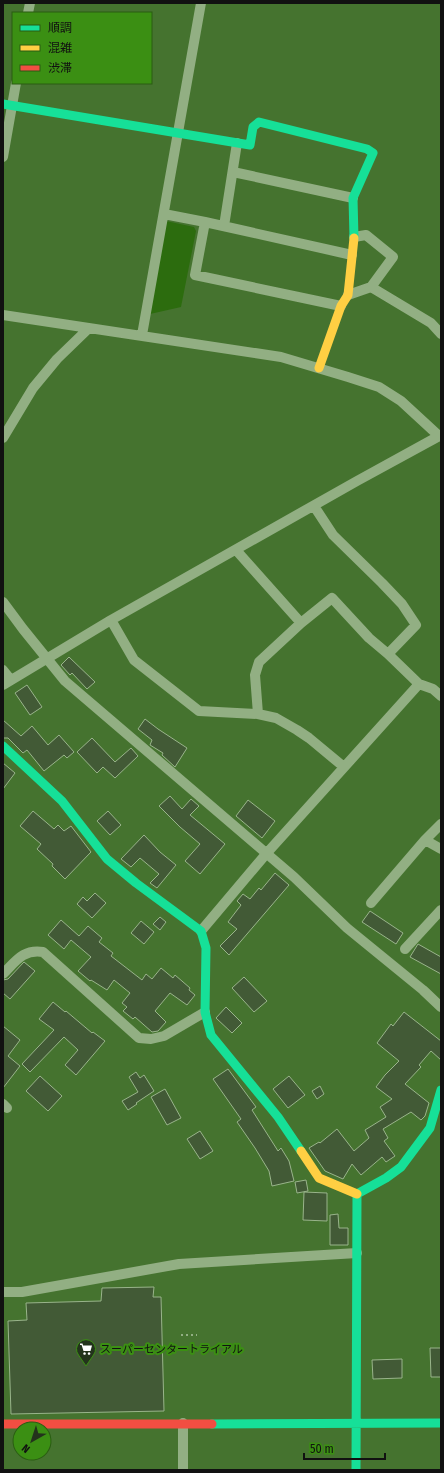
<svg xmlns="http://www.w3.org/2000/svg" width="444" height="1473" font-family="'Fira Sans Condensed','Noto Sans JP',sans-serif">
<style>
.water{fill:#2c6c0e}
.building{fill:#425a36;stroke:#99b48b}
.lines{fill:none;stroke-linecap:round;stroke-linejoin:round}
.path{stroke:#92af83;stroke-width:2;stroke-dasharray:2 3;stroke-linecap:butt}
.street{stroke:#92af83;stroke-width:10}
.fast{stroke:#16e098;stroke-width:9}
.slow{stroke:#ffcf43;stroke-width:9}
.jam{stroke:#f24e42;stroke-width:9}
.labels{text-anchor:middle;stroke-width:4;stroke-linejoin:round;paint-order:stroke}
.poi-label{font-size:11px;fill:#111;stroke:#3b8f13;text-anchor:start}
</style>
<rect width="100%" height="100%" fill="#45732f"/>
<path class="water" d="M166,221L194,227L196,231L181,307L150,314Z"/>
<path class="building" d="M69,657L95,682L87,689L72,673L70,675L61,665Z
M27,685L42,707L30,715L15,693Z
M145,719L158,729L187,748L175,767L162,755L163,753L150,745L152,740L138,729Z
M3,720L21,736L32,726L48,745L59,735L74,752L67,758L64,755L44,771L27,750L23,753L8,738H3Z
M92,738L115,762L131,748L138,756L115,778L103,767L97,773L77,752Z
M3,763L15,773L3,789Z
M170,796L182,809L191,799L199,806L190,815L225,844L200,874L185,861L200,844L180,827L159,806Z
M248,800L275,821L262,838L236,816Z
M33,811L54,829L58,825L64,831L71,826L91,852L65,879L52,866L53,864L37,849L41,844L20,826Z
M108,811L121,825L110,835L97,821Z
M144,835L160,852L176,865L157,888L150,883L159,874L140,858L131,867L121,859Z
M275,873L289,885L229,955L220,946L237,929L228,922L241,905L237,901L243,894L250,899L259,888L261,890Z
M95,893L106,903L92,918L77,904L83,897L87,901Z
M370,911L403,933L396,944L362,922Z
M160,917L166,922L160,930L153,924Z
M61,920L79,936L88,926L102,938L99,942L113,953L111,956L142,980L146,974L152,979L161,968L173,978L175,975L190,988L189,990L195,995L187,1005L170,993L155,1011L166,1022L158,1031L152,1032L135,1017L133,1019L123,1011L127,1007L122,1003L130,993L114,980L107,990L91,980L90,981L78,971L91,957L71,940L64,949L48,935Z
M141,921L154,932L144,944L131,933Z
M418,944L441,957V974L410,957Z
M24,962L35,971L10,999L3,993V980L8,979Z
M244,977L267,1001L254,1012L232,988Z
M53,1002L65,1012L66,1011L92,1033L93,1032L105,1041L76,1075L65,1065L78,1050L64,1037L30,1072L22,1064L54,1030L39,1019Z
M226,1007L242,1023L232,1033L216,1018Z
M404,1012L441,1041V1060L431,1051L419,1065L421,1067L405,1084L429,1103L425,1116L421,1120L411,1112L383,1129L388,1138L384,1141L395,1156L386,1162L382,1157L361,1175L352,1164L343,1179L325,1171L309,1148L319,1142L320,1143L337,1129L354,1151L369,1138L365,1130L386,1117L380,1107L392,1099L376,1087L385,1075L399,1061L377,1043L391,1024L393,1026Z
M3,1026L20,1040L8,1056L20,1066L3,1088Z
M228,1069L256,1107L252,1110L278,1151L281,1148L289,1161L294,1181L272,1186L269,1171L255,1148L237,1122L241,1119L213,1079Z
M136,1072L140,1078L144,1075L154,1091L136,1103L137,1104L128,1110L122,1101L138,1092L129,1077Z
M40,1076L62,1096L48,1111L26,1091Z
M289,1076L305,1095L288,1108L273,1089Z
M320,1086L324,1094L317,1099L312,1091Z
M165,1089L181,1118L167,1125L151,1097Z
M200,1131L213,1151L200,1159L187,1139Z
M306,1180L308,1191L297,1193L295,1182Z
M304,1192L327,1193V1221L303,1220Z
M338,1214L339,1228H348V1245H330V1215Z
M154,1287L153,1297H161L164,1411L11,1414L8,1321L27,1320L26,1303L101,1301L102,1288Z
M430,1348H441V1377H431Z
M402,1359V1378L373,1379L372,1360Z"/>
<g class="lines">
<path class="path" d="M181,1335H197"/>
<path class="street" d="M28,13L30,3
M3,157L16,83
M233,172L353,198
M164,214L205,222
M224,226L237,143
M371,287L431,323L441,334
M348,295L371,287L393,257L366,235L354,237
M341,306L195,275L205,222L352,255
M3,315L281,357L348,377L379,387L401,401L439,436
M142,335L201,3
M3,438L33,388L57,359L89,328
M314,506L333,535L382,583L402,604L416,625L388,654L419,684L433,689L441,696
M236,550L301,623
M3,602L23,629L65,681L294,877L347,928L423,990L441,1007
M111,620L134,660L199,711L258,714L276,718L297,730L309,738L344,767
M3,670L11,680
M3,685L111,620L357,481L441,435
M258,714L255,675L259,662L301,623L332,598L369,638L388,654
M425,840L441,824
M371,903L425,840L441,849
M201,931L266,854L419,684
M405,949L441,910
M3,974C16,961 23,949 43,952L139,1038L151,1039L164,1036L205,1012
M3,1104L7,1108
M3,1292H22L179,1264L357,1253
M183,1423V1470"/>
<path class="fast" d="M3,104L250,145L253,127L259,122L367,149L373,153L353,198L354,238
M3,746L62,801L107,859L136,883L201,931L206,948L205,1012L211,1035L278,1117L301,1151
M357,1194L386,1178L401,1167L430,1128L441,1090
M212,1424L441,1423
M356,1470L357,1194"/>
<path class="slow" d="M319,368L341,306L348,295L354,238
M301,1151L319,1178L357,1194"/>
<path class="jam" d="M3,1424H212"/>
</g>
<defs>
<g id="supermarket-pin" transform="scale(1)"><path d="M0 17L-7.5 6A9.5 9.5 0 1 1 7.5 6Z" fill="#23331c" stroke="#3b8f13"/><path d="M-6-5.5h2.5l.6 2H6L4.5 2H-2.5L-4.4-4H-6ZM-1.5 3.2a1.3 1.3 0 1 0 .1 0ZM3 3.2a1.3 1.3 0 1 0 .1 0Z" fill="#fff"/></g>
</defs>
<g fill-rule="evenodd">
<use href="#supermarket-pin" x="86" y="1349"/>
</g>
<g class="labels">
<g class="poi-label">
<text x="100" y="1353">スーパーセンタートライアル</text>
</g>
</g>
<rect width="444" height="1473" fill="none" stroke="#111111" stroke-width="8"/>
<rect x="12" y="12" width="140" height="72" fill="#3b8f13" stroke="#2a5d12"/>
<rect x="20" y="25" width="20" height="6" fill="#16e098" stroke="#2a5d12"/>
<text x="48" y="32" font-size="12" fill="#111111">順調</text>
<rect x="20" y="45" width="20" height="6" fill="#ffcf43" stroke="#2a5d12"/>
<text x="48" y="52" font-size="12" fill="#111111">混雑</text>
<rect x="20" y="65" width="20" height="6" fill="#f24e42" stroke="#2a5d12"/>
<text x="48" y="72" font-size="12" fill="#111111">渋滞</text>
<g transform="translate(32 1441) rotate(219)"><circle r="19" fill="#3b8f13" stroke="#2a5d12"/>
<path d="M0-3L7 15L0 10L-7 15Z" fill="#23331c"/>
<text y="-6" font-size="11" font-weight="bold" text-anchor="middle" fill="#111111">N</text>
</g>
<path d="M304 1453v6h81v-6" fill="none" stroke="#111111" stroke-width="2"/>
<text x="310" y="1453" font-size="12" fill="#111111" stroke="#3b8f13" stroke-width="3" paint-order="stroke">50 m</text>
</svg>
